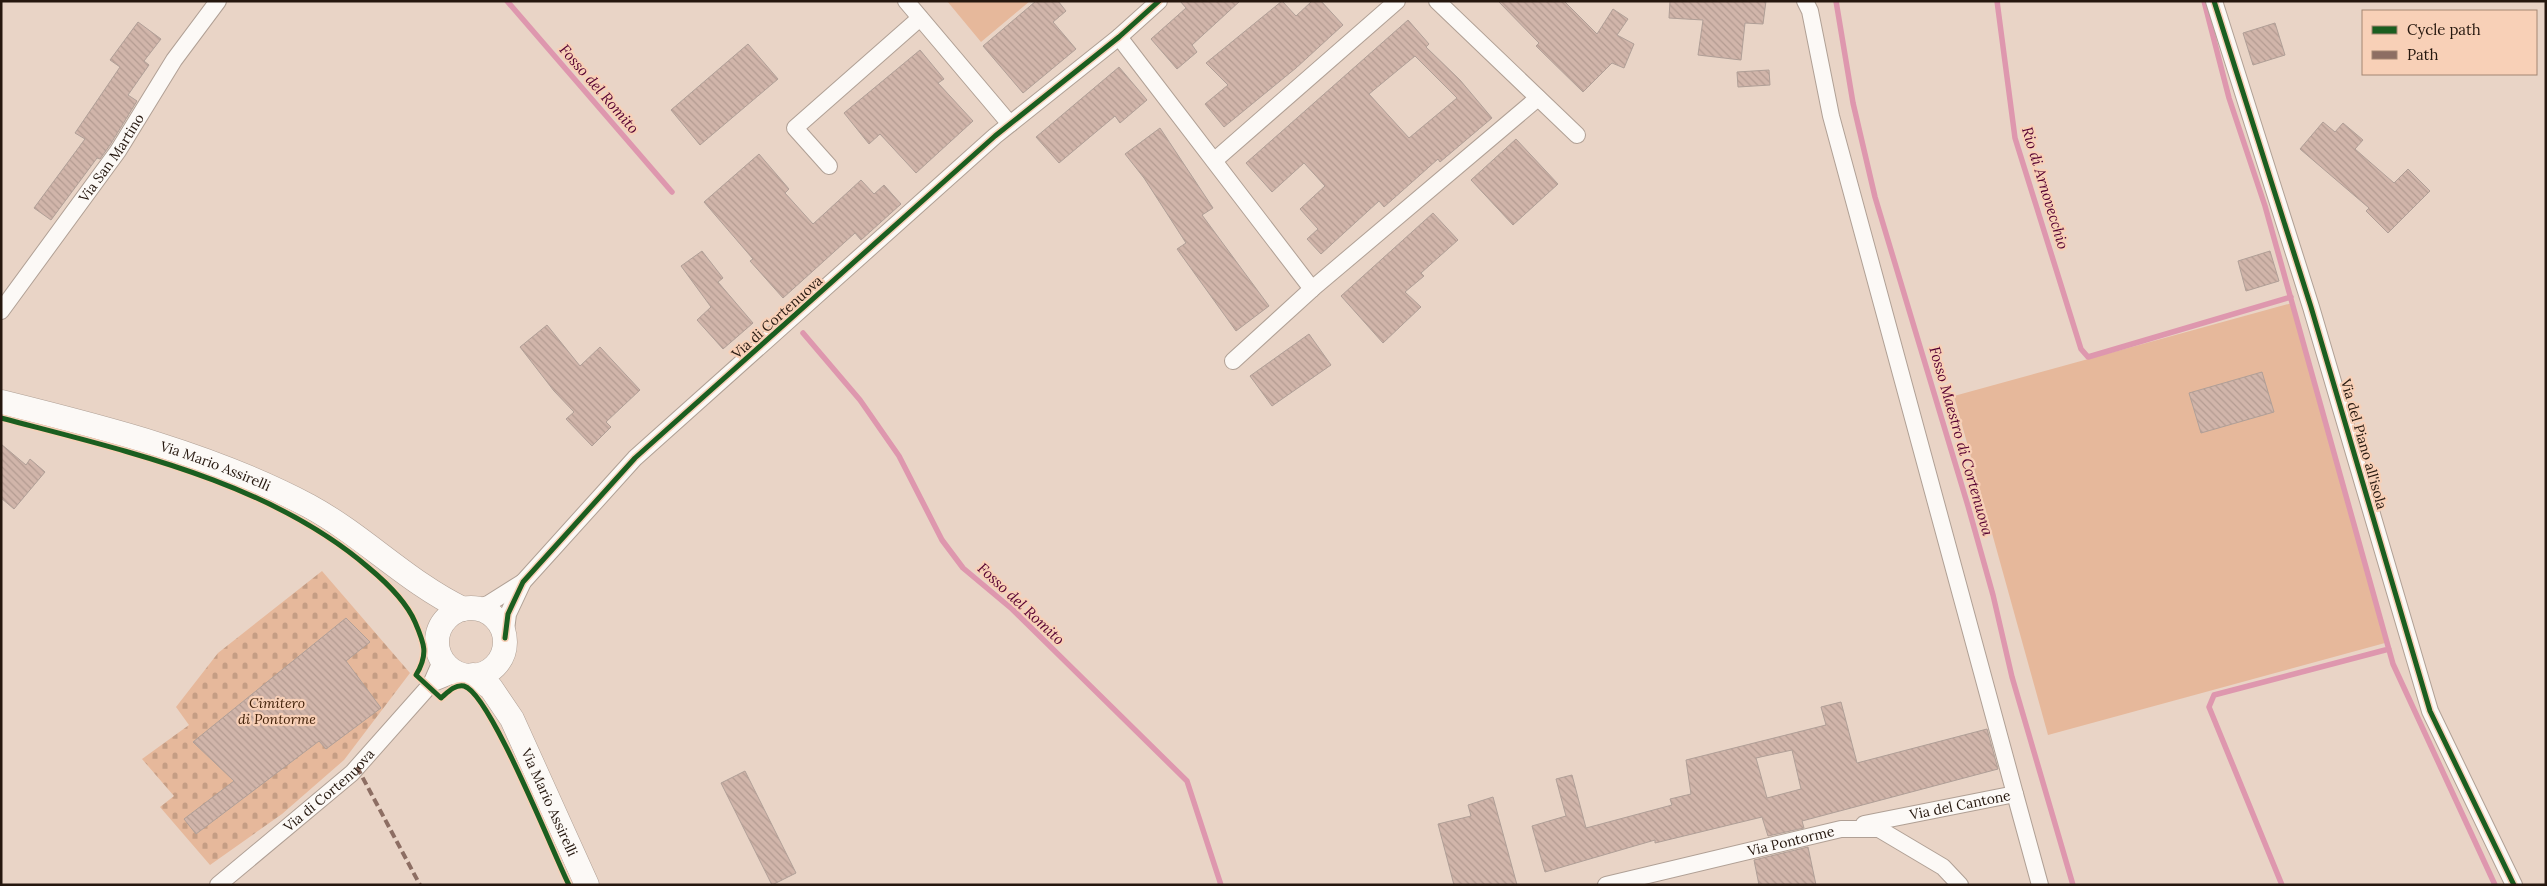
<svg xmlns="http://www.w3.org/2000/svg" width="2547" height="886" font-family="Lora,serif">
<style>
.cemetery{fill:url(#cemetery-stones)}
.pitch{fill:#e6b89b}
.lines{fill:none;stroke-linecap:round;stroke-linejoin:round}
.stream{stroke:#de97ae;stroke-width:5.5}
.building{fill:url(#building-back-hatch);stroke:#b09f97;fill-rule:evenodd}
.street-casing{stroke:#b0a095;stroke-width:18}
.secondary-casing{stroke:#b0a095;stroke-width:25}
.street{stroke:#fcf9f6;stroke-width:16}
.secondary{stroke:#fcf9f6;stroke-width:24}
.quiet{stroke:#8d6e63;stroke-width:4;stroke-dasharray:8 4;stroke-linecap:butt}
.cycleway-casing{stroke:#f8d0b7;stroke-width:8}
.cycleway{stroke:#1b5e20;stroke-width:5}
.labels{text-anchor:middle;stroke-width:4.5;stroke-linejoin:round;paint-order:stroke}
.street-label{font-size:14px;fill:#25170e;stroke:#f8d0b7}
.park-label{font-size:14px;font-style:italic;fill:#422109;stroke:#f8d0b7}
.water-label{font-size:15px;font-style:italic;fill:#560031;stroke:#f8d0b7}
</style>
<defs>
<pattern id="cemetery-stones" width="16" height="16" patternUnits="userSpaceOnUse" patternTransform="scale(1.25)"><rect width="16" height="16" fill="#e6b89b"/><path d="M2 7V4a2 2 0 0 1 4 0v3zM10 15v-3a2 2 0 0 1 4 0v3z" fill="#c59d84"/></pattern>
<pattern id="building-back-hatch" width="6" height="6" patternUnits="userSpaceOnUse" patternTransform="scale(1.25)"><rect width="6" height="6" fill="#d1b5aa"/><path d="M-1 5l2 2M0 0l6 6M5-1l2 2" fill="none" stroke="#b39b91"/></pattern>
</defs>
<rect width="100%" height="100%" fill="#e9d4c6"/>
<path class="cemetery" d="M322,571L410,673L344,760L282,814L210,865L160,807L174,796L142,759L189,725L176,707L218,653Z"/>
<path class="pitch" d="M947,1H1030L981,42Z
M2292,303L2385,643L2048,735L1954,396Z"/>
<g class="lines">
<path class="stream" d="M507,1L672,192
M1836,1L1853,103L1875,197L1968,506L1993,595L2012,677L2073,885
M1997,1L2015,138L2081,349L2088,357L2291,297
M2204,1L2229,98L2265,206L2393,664L2495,885
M803,333L860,400L899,456L942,540L963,568L1012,609L1187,781L1221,885
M2282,885L2209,707L2214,695L2389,649"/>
</g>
<path class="building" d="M1036,1H1058L1066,11L1053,22L1076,49L1023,93L983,46Z
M1180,1H1240L1192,45L1197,52L1177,69L1151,39L1186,8Z
M1282,1L1296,16L1312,1H1321L1343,25L1296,68L1224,127L1205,104L1228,85L1206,63Z
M1498,1H1564L1597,34L1613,9L1628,19L1617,35L1634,44L1624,68L1612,63L1583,92L1536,46L1539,43Z
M1670,1H1766L1763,24L1745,23L1741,60L1698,55L1703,20L1669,18Z
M1408,20L1429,44L1426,47L1460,80L1492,118L1440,162L1438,159L1384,207L1379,201L1321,254L1307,239L1318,229L1300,209L1325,186L1304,163L1272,192L1246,163ZM1415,56L1457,98L1409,138L1369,94Z
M138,22L161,39L144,61L149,65L128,95L137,101L110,145L100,159L97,158L51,220L34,208L85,139L75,133L120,67L110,60Z
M2275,23L2285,55L2253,65L2243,33Z
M748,44L778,79L700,145L671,110Z
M920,50L944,79L938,83L973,121L916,173L880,134L869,144L844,113Z
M1119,67L1147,100L1120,123L1115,116L1059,163L1036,137Z
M1769,70L1770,85L1738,87L1737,72Z
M2323,122L2335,132L2343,123L2363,140L2355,149L2394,183L2408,169L2430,191L2388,233L2366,211L2369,208L2300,149Z
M1160,128L1213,208L1202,215L1269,306L1236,331L1177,249L1186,243L1144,178L1125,154Z
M1516,139L1558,184L1513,225L1471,180Z
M759,154L789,189L785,193L813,224L861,180L874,194L884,185L901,204L861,240L855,233L783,298L750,261L753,259L704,202Z
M1433,213L1458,240L1421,273L1424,276L1405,292L1421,307L1383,343L1341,296Z
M702,251L723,278L718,282L753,323L723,349L697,320L711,307L681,266Z
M2270,251L2279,281L2246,291L2238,261Z
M547,325L580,366L600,347L640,390L606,422L611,427L592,446L566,419L574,412L554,391L520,347Z
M1309,334L1331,365L1272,406L1250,376Z
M2262,372L2274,412L2201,433L2189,393Z
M1,444L26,465L30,459L45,472L14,509L1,498Z
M346,618L370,642L346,661L381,708L326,749L319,741L196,834L184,819L234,781L193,742Z
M1841,702L1857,763L1987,729L1998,769L1802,821L1804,828L1768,836L1762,817L1655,843V840L1545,872L1532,826L1566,816L1556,779L1572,775L1586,828L1672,805L1670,799L1691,794L1686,760L1826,725L1821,707ZM1792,750L1801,789L1767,798L1756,758Z
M745,771L796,873L772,885L721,783Z
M1493,797L1517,885H1454L1438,824L1471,816L1468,805Z
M1808,847L1816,885H1759L1754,860Z"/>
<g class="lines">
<g class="street-casing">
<g id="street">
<path d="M906,1L1010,124"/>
<path d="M1437,1L1577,135"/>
<path d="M1805,1L1810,11L1831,116L2015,794"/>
<path d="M2214,1L2311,307L2430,711L2514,885"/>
<path d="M1119,37L1312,289"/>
<path d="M1215,160L1397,1"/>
<path d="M829,166L795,128L920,18"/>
<path id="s1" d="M1,311L118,151L174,60L218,1"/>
<path d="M1233,361L1312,289L1538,98"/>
<path d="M475,608L488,604L523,582"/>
<path d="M505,638L508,614L523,582L635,458L995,136L1119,37L1159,1"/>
<path d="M431,684L458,673"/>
<path id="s2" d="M1864,824L2015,794L2040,885"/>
<path id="s3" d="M218,885L352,773L431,684L442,659"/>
<path id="s4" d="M1606,885L1841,829H1879L1943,867L1960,885"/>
</g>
</g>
<g class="secondary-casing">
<g id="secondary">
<path id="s5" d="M1,402C106,428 213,455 309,506C364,536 407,582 463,609"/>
<circle cx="471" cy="642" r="34"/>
<path id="s6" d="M473,675L491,688L512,719L587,885"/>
</g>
</g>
<use href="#street" class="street"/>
<use href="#secondary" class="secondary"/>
<path class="quiet" d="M357,767L420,885"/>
<g class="cycleway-casing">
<path id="cycleway" d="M2214,1L2311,307L2430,711L2514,885
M1,418C125,451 270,482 369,568C387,583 406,601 415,622C424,643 429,654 416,675L441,698C447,693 455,684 464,686C490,693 553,853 569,885
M505,638L508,614L523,582L635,458L995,136L1119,37L1159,1"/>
</g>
<use href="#cycleway" class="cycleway"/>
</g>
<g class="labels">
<g class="street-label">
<text dy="5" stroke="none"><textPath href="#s1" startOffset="189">Via San Martino</textPath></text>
<text transform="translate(777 317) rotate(-42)" y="5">Via di Cortenuova</text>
<text transform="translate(2364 444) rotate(74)" y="5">Via del Piano all'isola</text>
<text dy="5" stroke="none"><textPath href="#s5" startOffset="224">Via Mario Assirelli</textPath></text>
<text dy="5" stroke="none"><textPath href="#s3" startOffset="146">Via di Cortenuova</textPath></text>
<text dy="5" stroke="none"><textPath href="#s6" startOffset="151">Via Mario Assirelli</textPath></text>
<text dy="5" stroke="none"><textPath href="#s2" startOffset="98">Via del Cantone</textPath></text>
<text dy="5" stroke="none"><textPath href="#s4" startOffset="190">Via Pontorme</textPath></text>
</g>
<g class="park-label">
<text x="277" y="708">Cimitero<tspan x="277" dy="16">di Pontorme</tspan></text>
</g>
<g class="water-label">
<text transform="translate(599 89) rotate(49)" y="5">Fosso del Romito</text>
<text transform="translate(2045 188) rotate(73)" y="5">Rio di Arnovecchio</text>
<text transform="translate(1961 441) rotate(74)" y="5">Fosso Maestro di Cortenuova</text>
<text transform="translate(1021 604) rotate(43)" y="5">Fosso del Romito</text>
</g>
</g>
<rect width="2547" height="886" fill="none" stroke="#25170e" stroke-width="5"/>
<rect x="2362" y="10" width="175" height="65" fill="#f8d0b7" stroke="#a48673"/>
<rect x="2372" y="26" width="25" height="8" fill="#1b5e20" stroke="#a48673"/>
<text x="2407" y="35" font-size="15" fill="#25170e">Cycle path</text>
<rect x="2372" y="51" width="25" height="8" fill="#8d6e63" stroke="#a48673"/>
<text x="2407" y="60" font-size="15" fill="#25170e">Path</text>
</svg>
